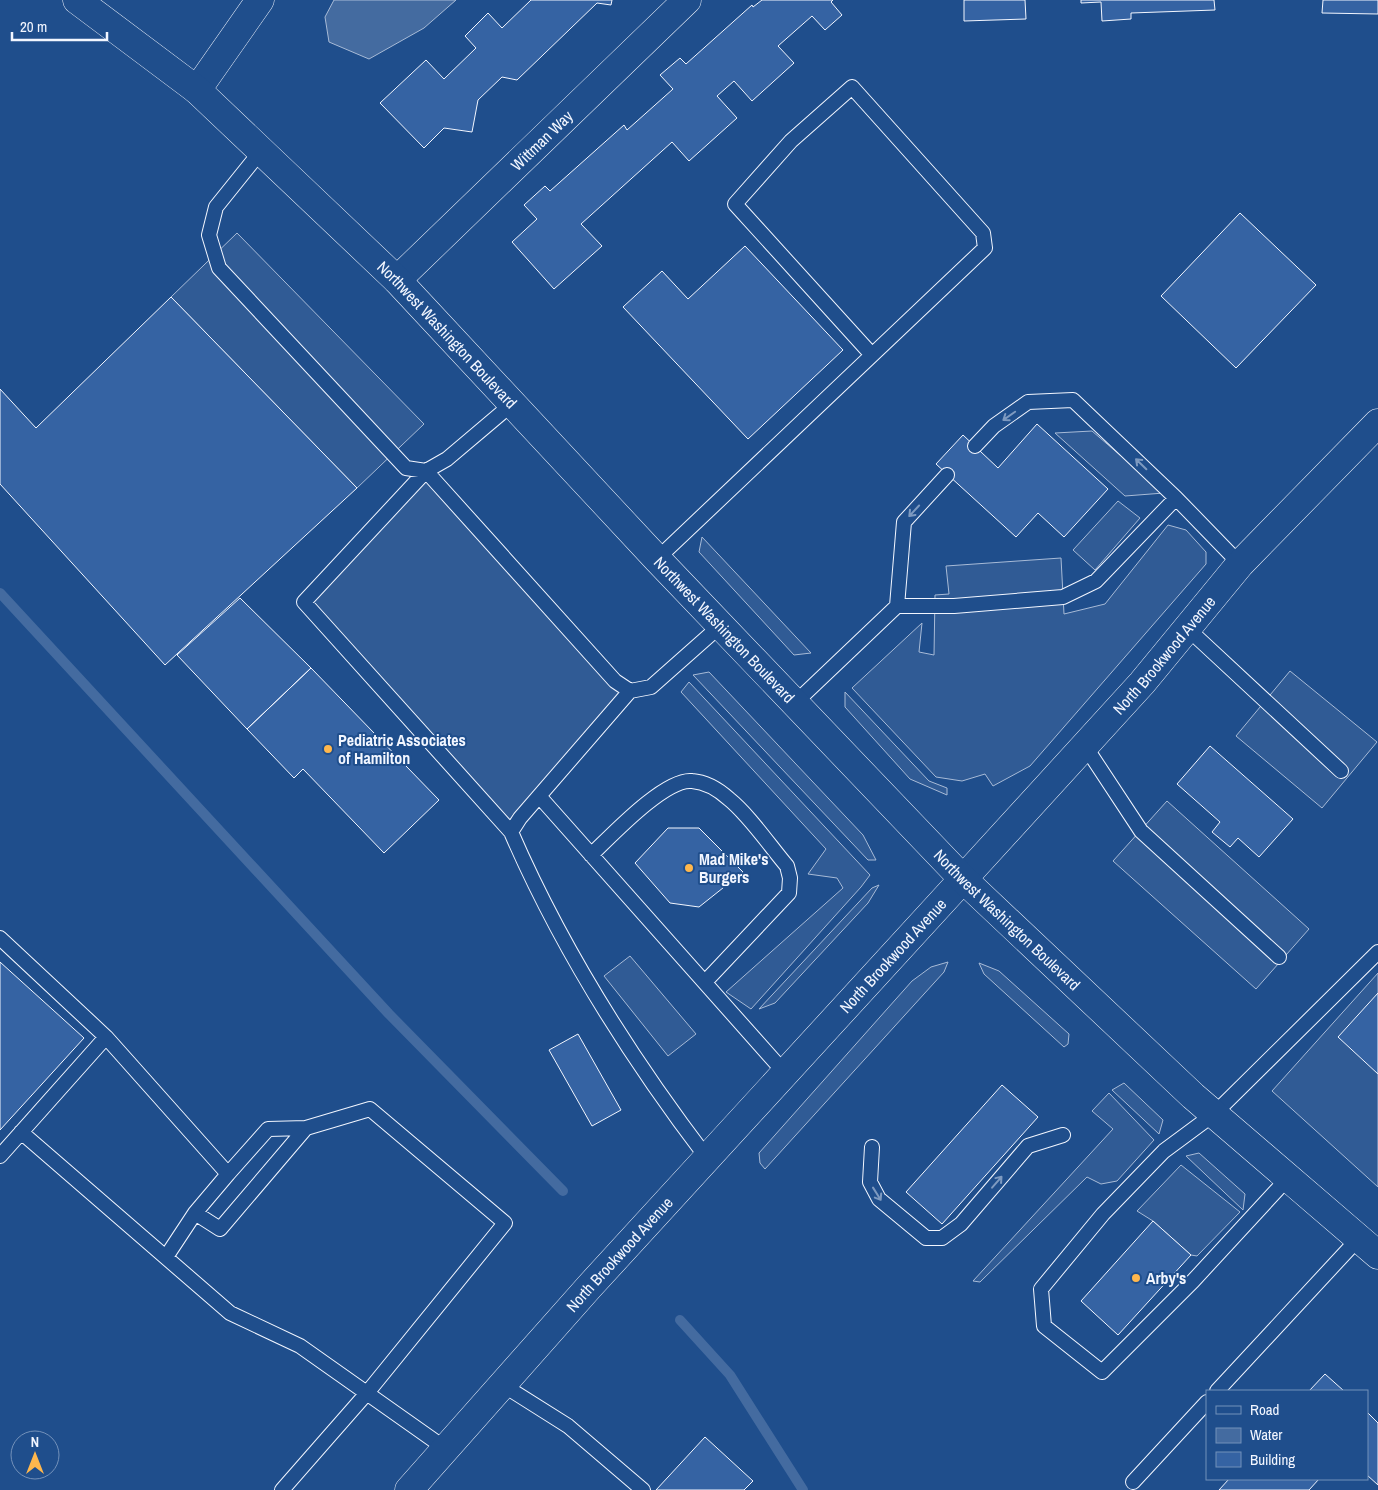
<svg xmlns="http://www.w3.org/2000/svg" width="1378" height="1490" font-family="'Archivo Narrow',sans-serif">
<style>
.built{fill:#305b95;stroke:#a8bbd7}
.water{fill:#446ba0;stroke:#a8bbd7}
.lines{fill:none;stroke-linecap:round;stroke-linejoin:round}
.stream{stroke:#446ba0;stroke-width:10}
.building{fill:#3563a3;stroke:#f2f6ff}
.service-casing{stroke:#f2f6ff;stroke-width:16}
.minor-casing{stroke:#f2f6ff;stroke-width:29}
.tertiary-casing{stroke:#f2f6ff;stroke-width:29}
.secondary-casing{stroke:#f2f6ff;stroke-width:29}
.service{stroke:#1f4e8c;stroke-width:14}
.minor{stroke:#1f4e8c;stroke-width:28}
.tertiary{stroke:#1f4e8c;stroke-width:28}
.secondary{stroke:#1f4e8c;stroke-width:28}
.oneway{stroke:#7e9ac0}
.poi-dot{fill:#ffb74d;stroke:#1f4e8c;stroke-width:2}
.labels{text-anchor:middle;stroke-width:4;stroke-linejoin:round;paint-order:stroke}
.street-label{font-size:16px;fill:#f2f6ff;stroke:#1f4e8c}
.poi-label{font-size:16px;font-weight:bold;fill:#f2f6ff;stroke:#1f4e8c;text-anchor:start}
</style>
<rect width="100%" height="100%" fill="#1f4e8c"/>
<path class="built" d="M237,233L424,424L357,488L171,297Z
M1092,431L1164,493L1125,496L1055,433Z
M426,471L630,691L511,832L304,602Z
M1118,501L1140,518L1095,570L1073,550Z
M1168,525L1186,530L1206,552V564L1030,766L993,786L985,774L962,781L936,777L852,688L922,623L919,652L934,655L935,595L949,594L946,566L1061,558L1064,614L1105,604Z
M702,537L811,653L794,655L699,552Z
M1290,671L1377,742L1322,808L1236,736Z
M709,672L863,835L876,860H868L693,675Z
M689,682L870,875L861,887L751,1009L726,992L843,888L837,878L808,874L826,849L681,692Z
M845,692L929,781L947,788V795L910,779L845,707Z
M1167,801L1309,929L1256,989L1113,861Z
M879,885L868,903L775,1003L759,1009L872,888Z
M630,956L696,1034L668,1056L604,976Z
M948,962L944,972L765,1169L760,1163L759,1153L912,981L931,967Z
M979,963L999,971L1069,1034L1068,1044L1064,1047L984,974Z
M1378,973V1187L1272,1091Z
M1124,1083L1163,1120L1159,1134L1112,1090Z
M1109,1093L1154,1140L1117,1181L1101,1184L1087,1177L980,1282L973,1281L1113,1129L1092,1111Z
M1199,1153L1245,1194L1243,1210L1186,1156Z
M1181,1165L1240,1212L1197,1256L1191,1255L1153,1221L1137,1211Z"/>
<path class="water" d="M334,0H456L424,28L369,59L329,42L325,17Z"/>
<g class="lines">
<path class="stream" d="M0,593L389,1014L563,1191
M680,1320L730,1375L803,1490"/>
</g>
<path class="building" d="M531,0H612L611,5L597,3L517,80L502,77L478,100L472,132L444,128L424,148L380,103L426,60L444,79L476,48L465,36L488,13L502,28Z
M762,0H833L831,2L842,15L825,30L812,16L778,46L794,63L752,101L734,81L717,96L737,118L689,161L672,142L581,224L602,246L554,289L512,242L537,219L524,205L545,186L550,191L624,125L627,130L673,89L660,75L680,58L686,64L752,5L753,7Z
M964,0H1025L1026,19L964,21Z
M1081,0H1214L1215,10L1131,13V19L1102,21L1101,2L1081,3Z
M1323,0H1378V14L1322,13Z
M1240,213L1316,285L1236,368L1161,296Z
M745,246L843,350L748,439L623,307L662,271L688,299Z
M171,297L357,488L165,665L0,484V389L36,428Z
M1037,424L1108,489L1064,537L1038,513L1016,537L936,464L963,435L998,468Z
M240,598L311,668L247,729L177,655Z
M311,668L439,800L384,853L303,769L294,778L247,729Z
M1210,746L1293,819L1259,857L1238,838L1230,847L1212,832L1220,822L1177,784Z
M668,828H699L743,872L699,907L670,903L635,863Z
M0,962L84,1038L0,1130Z
M1378,993V1074L1338,1037Z
M578,1034L621,1110L592,1126L549,1050Z
M1002,1085L1038,1117L942,1224L906,1192Z
M1153,1221L1191,1255L1118,1335L1081,1301Z
M1325,1374L1344,1391H1309Z
M1367,1412L1378,1423V1485L1367,1475Z
M705,1437L753,1481L744,1490H656Z
M1229,1479H1319L1309,1490H1219Z"/>
<g class="lines">
<g class="service-casing">
<path id="service" d="M261,151L216,207L209,235L219,268L406,468L426,471L447,459L512,404
M975,446L994,426L1028,402L1073,400L1176,498L1240,564
M657,559L985,248L983,233L852,87L791,141L735,204L872,355
M897,606L904,522L947,475
M1187,628L1341,771
M630,691L520,818L511,832C562,950 630,1057 707,1158
M796,702L897,606H954L1063,597L1096,581L1176,498
M1085,746L1141,831L1279,957
M539,796L785,1073
M511,832L304,602L426,471L615,681L630,691L651,687L721,625
M591,855C611,836 665,778 692,781C706,782 719,790 729,799C749,815 770,846 787,866L790,878L789,893L705,982
M0,938L106,1037L228,1174L195,1213L166,1257
M21,1132L230,1313L300,1346L446,1449
M872,1147L870,1182L879,1199L926,1238H942L961,1224L1028,1146L1063,1135
M0,1156L106,1037
M228,1174L268,1129L306,1128
M1288,1178L1193,1281L1102,1372L1044,1326L1041,1289L1103,1214L1164,1151L1214,1114L1378,952
M195,1213L220,1229L306,1128L370,1109L505,1223L367,1393L282,1490
M503,1385L568,1426L643,1490
M1217,1391L1359,1238
M1133,1482L1207,1402"/>
</g>
<g class="minor-casing">
<g id="minor">
<path d="M197,90L260,0"/>
<path id="s1" d="M397,280L687,0"/>
<path id="s2" d="M963,879L1142,683L1240,564L1378,423"/>
</g>
</g>
<g class="tertiary-casing">
<g id="tertiary">
<path id="s3" d="M409,1490L589,1287L963,879"/>
</g>
</g>
<g class="secondary-casing">
<g id="secondary">
<path id="s4" d="M77,0L197,90L397,280L657,559L963,879L1193,1096L1378,1255"/>
</g>
</g>
<use href="#service" class="service"/>
<use href="#minor" class="minor"/>
<use href="#tertiary" class="tertiary"/>
<use href="#secondary" class="secondary"/>
</g>
<defs><path id="oneway-shaft" d="M-6 0H5M1.5-3L5.5 0L1.5 3" fill="none" stroke-width="1.6" stroke-linecap="round" stroke-linejoin="round" transform="scale(1.25)"/></defs>
<g class="oneway">
<use href="#oneway-shaft" transform="translate(1009 416) rotate(145)"/>
<use href="#oneway-shaft" transform="translate(1141 464) rotate(-136)"/>
<use href="#oneway-shaft" transform="translate(914 511) rotate(133)"/>
<use href="#oneway-shaft" transform="translate(997 1182) rotate(-49)"/>
<use href="#oneway-shaft" transform="translate(877 1194) rotate(58)"/>
</g>
<g class="poi-dot">
<circle cx="328" cy="749" r="5"/>
<circle cx="689" cy="868" r="5"/>
<circle cx="1136" cy="1278" r="5"/>
</g>
<g class="labels">
<g class="street-label">
<text dy="6" stroke="none"><textPath href="#s1" startOffset="201">Wittman Way</textPath></text>
<text dy="6" stroke="none"><textPath href="#s4" startOffset="500">Northwest Washington Boulevard</textPath></text>
<text dy="6" stroke="none"><textPath href="#s4" startOffset="905">Northwest Washington Boulevard</textPath></text>
<text dy="6" stroke="none"><textPath href="#s2" startOffset="301">North Brookwood Avenue</textPath></text>
<text dy="6" stroke="none"><textPath href="#s4" startOffset="1310">Northwest Washington Boulevard</textPath></text>
<text dy="6" stroke="none"><textPath href="#s3" startOffset="721">North Brookwood Avenue</textPath></text>
<text dy="6" stroke="none"><textPath href="#s3" startOffset="316">North Brookwood Avenue</textPath></text>
</g>
<g class="poi-label">
<text x="338" y="746">Pediatric Associates<tspan x="338" dy="18">of Hamilton</tspan></text>
<text x="699" y="865">Mad Mike's<tspan x="699" dy="18">Burgers</tspan></text>
<text x="1146" y="1284">Arby's</text>
</g>
</g>
<rect x="1206" y="1390" width="162" height="90" fill="#1f4e8c" stroke="#7391ba"/>
<rect x="1216" y="1406" width="25" height="8" fill="#1f4e8c" stroke="#7391ba"/>
<text x="1250" y="1415" font-size="15" fill="#f2f6ff">Road</text>
<rect x="1216" y="1428" width="25" height="15" fill="#446ba0" stroke="#7391ba"/>
<text x="1250" y="1440" font-size="15" fill="#f2f6ff">Water</text>
<rect x="1216" y="1452" width="25" height="15" fill="#3563a3" stroke="#7391ba"/>
<text x="1250" y="1465" font-size="15" fill="#f2f6ff">Building</text>
<g transform="translate(35 1455)"><circle r="24" fill="#1f4e8c" stroke="#7391ba"/>
<path d="M0-4L9 19L0 12L-9 19Z" fill="#ffb74d"/>
<text y="-8" font-size="14" font-weight="bold" text-anchor="middle" fill="#f2f6ff">N</text>
</g>
<path d="M12 32v8h95v-8" fill="none" stroke="#f2f6ff" stroke-width="2.5"/>
<text x="20" y="32" font-size="15" fill="#f2f6ff" stroke="#1f4e8c" stroke-width="4" paint-order="stroke">20 m</text>
</svg>
